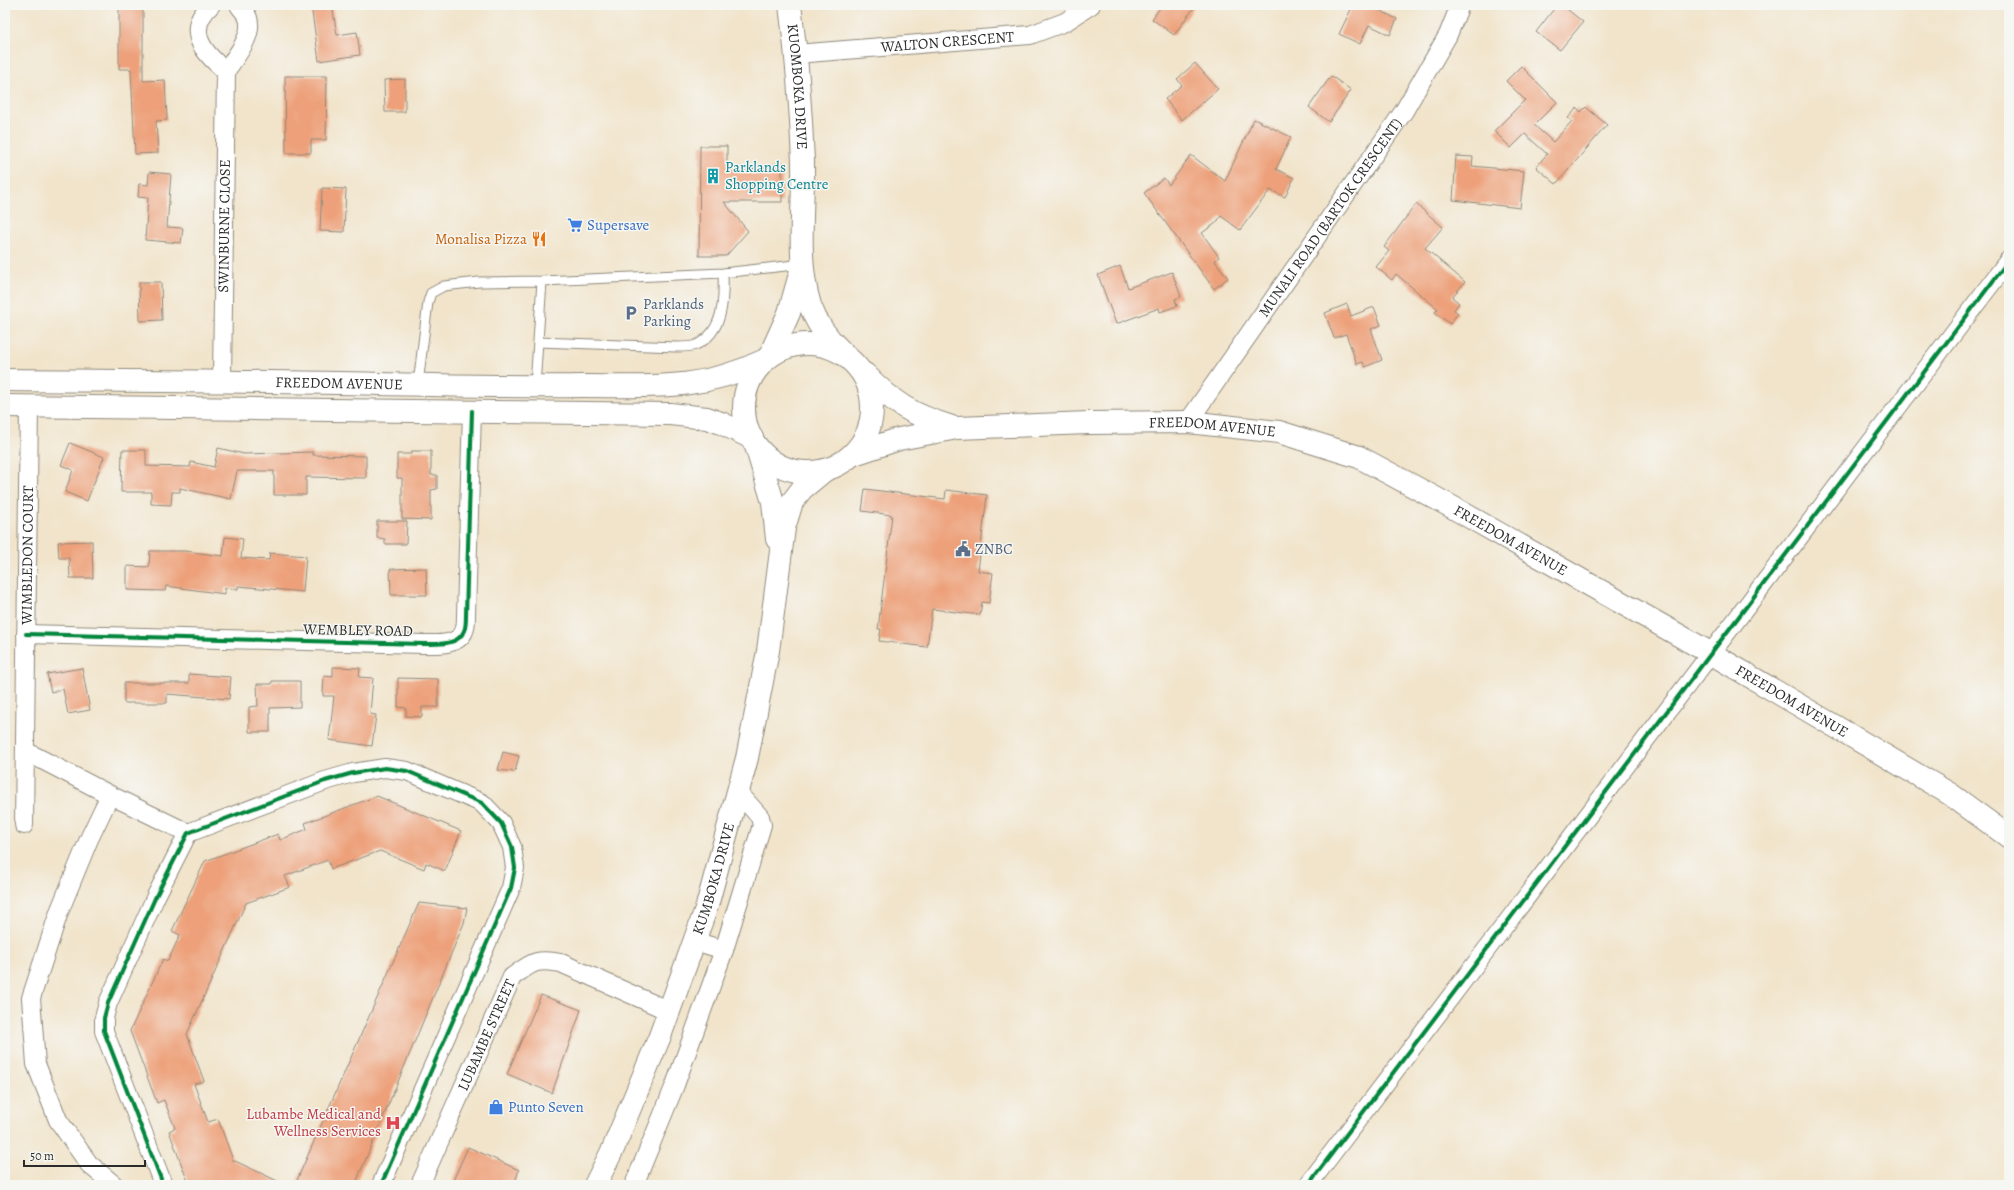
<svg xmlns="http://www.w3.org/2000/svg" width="2014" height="1190" font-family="Alegreya,serif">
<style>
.building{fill:#eda079}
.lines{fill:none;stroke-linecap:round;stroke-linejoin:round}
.service-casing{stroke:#8e887b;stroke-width:11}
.minor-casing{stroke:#8e887b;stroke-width:20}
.secondary-casing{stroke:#8e887b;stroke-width:24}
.service{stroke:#fff;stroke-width:9}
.minor{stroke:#fff;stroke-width:18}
.secondary{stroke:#fff;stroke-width:22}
.cycleway-casing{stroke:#f6f6f2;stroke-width:6}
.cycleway{stroke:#00873e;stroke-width:4}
.labels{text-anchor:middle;stroke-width:3;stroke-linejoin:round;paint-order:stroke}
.street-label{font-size:15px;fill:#2b2b2b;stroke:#f6f6f2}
.culture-label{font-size:15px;fill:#0d838f;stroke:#f6f6f2;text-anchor:start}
.shop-label{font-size:15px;fill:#366cbe;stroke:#f6f6f2;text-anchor:start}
.food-label{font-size:15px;fill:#c56008;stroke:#f6f6f2;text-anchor:end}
.service-label{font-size:15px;fill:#4e5e75;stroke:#f6f6f2;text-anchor:start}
.health-label{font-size:15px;fill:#be3a42;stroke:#f6f6f2;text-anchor:end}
</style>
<rect width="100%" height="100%" fill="#f6f6f2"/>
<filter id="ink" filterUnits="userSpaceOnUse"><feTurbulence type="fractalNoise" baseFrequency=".025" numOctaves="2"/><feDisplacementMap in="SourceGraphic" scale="8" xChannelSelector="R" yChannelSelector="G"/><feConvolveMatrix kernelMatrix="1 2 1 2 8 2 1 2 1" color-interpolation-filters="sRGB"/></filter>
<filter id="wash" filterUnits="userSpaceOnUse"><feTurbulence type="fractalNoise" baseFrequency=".012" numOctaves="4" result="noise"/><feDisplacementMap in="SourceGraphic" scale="16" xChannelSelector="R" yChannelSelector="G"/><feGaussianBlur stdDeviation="0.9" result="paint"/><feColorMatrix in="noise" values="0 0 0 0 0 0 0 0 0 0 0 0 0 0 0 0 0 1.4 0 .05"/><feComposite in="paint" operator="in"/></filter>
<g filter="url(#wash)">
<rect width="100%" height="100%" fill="#f1e4cb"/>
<g id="blocks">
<path class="building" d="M119,5H143V81L165,80L167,120L156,121L158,153L135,154L131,69H119Z
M311,5H332L337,35L357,32L360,55L319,61Z
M1162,5H1196L1174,35L1152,19Z
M1353,5H1369L1397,19L1390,35L1369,25L1360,44L1339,34Z
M1557,5H1562L1583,22L1560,50L1536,32Z
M1195,63L1218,89L1182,120L1165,99L1182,85L1177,79Z
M1521,66L1557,102L1534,125L1553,142L1572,121L1568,118L1577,108L1581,112L1586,107L1607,125L1556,184L1536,167L1547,154L1525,134L1511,148L1494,131L1525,100L1506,81Z
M285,76H327L326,140H311V153H286Z
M1331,76L1351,90L1329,122L1309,107Z
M405,79V112H385L384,80Z
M1254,119L1291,137L1276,169L1294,178L1285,197L1270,190L1240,230L1221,216L1216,223L1202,233L1219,257L1215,261L1228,278L1214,289L1144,193L1164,178L1169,185L1191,155L1225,181Z
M700,146H727V168L782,169V202H724L748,231L726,256H699Z
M1456,156L1473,157L1472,166L1524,171L1520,208L1453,200Z
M149,172L171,174L167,227L183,228L181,243L145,240L148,198L138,197L139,184L148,185Z
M322,188L346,189L344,232L320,231Z
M1416,204L1443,227L1425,248L1465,282L1452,297L1459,303L1454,310L1458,313L1450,324L1435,312L1438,309L1396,274L1392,280L1376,267L1389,251L1384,247Z
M1120,266L1128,288L1172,272L1181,297L1175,299L1177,306L1160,312L1159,308L1116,324L1098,275Z
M139,282H161L162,320L140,321Z
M1347,304L1351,316L1374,307L1381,325L1371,329L1382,360L1365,367L1363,362L1357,364L1346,334L1334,338L1325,313Z
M70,443L104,457L87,501L65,492L73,470L61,465Z
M218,448L244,454L313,452V455L366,456V478L306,477V495H274V471H237L231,499L180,488V492H172L171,505L151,504V492H121L122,450H146V466L190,467L191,462L214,467Z
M411,451H431V475H437V489L431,490V520L402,519V478H397V454H411Z
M865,489L945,499L946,490L987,495L978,571L993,573L989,603L982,602L980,615L932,609L927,647L879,641L881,629H878L892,515L862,511Z
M377,521H407L406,544H385V539L377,538Z
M225,537L243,539L241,558L269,560L270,553L306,556L303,592L238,586V589L225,588V594L166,586L165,591L127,590V566L149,567L150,551H185L223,556Z
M92,541L93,578H70L69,558H59L58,542Z
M426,568L427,595H391L390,569Z
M333,667L360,668L359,677L373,678L370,714L376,715L372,746L329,740L334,696H323L324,676L333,677Z
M82,668L90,710L68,714L63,689L51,692L47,674Z
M189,674L231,677L229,699L167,694V703H124V683H189Z
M398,678L438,679V707H422V717L406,716V708L398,707Z
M272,681H300V707L270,708V732H249V707L258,706L257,684H272Z
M503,752L519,756L515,772L498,770Z
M377,796L461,831L445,871L426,863L424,869L380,851L331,869L328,860L285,876L290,887L246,903L187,1034L204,1081L194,1084L208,1122L218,1119L233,1160L286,1185H189L169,1131L175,1128L164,1100L157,1103L130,1031L163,959L168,961L180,935L172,931L205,861L278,834L280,840L307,829L305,823Z
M419,903L467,908L464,923L355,1185H309L297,1180Z
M541,995L581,1010L552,1093L507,1074Z
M468,1147L519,1170L514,1185H451Z"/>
</g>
</g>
<g filter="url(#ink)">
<use href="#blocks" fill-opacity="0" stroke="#8e887b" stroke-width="1"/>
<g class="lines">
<g class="service-casing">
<path id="service" d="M538,342L677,347C682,347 691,347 696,345C724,332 724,299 723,273
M418,384L428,302L431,293L444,286L479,282L542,281L723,273L803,264
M535,386L542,281"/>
</g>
<g class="minor-casing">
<g id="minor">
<path d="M211,5C184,30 203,53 226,71"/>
<path id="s1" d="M796,54L1030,35L1065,22L1091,5"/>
<path d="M226,71C235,57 254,36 248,18C246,13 241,9 239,5"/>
<path id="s2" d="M222,380L226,71"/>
<path id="s3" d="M1188,422L1404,111L1448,35L1460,5"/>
<path d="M26,634L423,644C436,644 458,646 464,631C466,627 466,620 466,615L472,411"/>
<path d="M25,751L110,795L188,833"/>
<path d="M110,795L89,839L59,912L31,998L36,1064L58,1120L89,1164L114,1185"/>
<path id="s4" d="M24,825L29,406"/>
<path d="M694,941L724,950"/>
<path d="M161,1179L104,1031V1018L108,1003L156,896L188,833L325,781L353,773L385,768L407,771L482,803L501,823L512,847L515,868L511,888L381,1185"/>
<path id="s5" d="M420,1185L512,977C532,963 535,958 561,963L669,1011"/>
<path d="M634,1185L675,1085L724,950L762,825L760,817L738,792"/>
<path d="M1308,1185L2009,260"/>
</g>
</g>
<g class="secondary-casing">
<g id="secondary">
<path id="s6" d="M790,5C797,57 801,110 803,162C804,209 796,260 810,305C816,323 828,339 842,352"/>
<circle cx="808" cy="408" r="64"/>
<path d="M770,355L789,313L801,271"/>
<path d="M865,374C894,404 912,415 952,427"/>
<path id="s7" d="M5,380C130,381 255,381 380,384C448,385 516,387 583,386C651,386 700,391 763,361"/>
<path d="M5,406L670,414L707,418L721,423L752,438"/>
<path d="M756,446L773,502L777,539"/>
<path id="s8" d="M854,454L899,439L957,428L1089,423L1188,422L1279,432L1359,457L1452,507L1712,654L1950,794L2009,837"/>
<path id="s9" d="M595,1185L613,1149L660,1036L707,906L747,758L768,651L784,528L792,502L802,489L825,470"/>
</g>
</g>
<use href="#service" class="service"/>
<use href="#minor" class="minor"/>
<use href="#secondary" class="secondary"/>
<g class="cycleway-casing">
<path id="cycleway" d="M26,634L423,644C436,644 458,646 464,631C466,627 466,620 466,615L472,411
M161,1179L104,1031V1018L108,1003L156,896L188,833L325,781L353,773L385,768L407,771L482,803L501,823L512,847L515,868L511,888L381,1185
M1308,1185L2009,260"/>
</g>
<use href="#cycleway" class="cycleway"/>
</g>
</g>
<defs>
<g id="building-bare" transform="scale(1.2)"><path d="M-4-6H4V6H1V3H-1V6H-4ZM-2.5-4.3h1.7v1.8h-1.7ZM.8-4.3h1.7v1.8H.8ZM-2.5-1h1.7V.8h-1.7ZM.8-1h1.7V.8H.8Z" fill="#0f9aa8" stroke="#f6f6f2" stroke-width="2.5" paint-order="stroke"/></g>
<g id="supermarket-bare" transform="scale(1.2)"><path d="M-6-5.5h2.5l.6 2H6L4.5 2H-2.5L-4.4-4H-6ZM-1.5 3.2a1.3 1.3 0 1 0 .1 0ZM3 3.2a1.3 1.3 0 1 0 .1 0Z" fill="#3f7fe0" stroke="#f6f6f2" stroke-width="2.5" paint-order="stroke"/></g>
<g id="restaurant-bare" transform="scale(1.2)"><path d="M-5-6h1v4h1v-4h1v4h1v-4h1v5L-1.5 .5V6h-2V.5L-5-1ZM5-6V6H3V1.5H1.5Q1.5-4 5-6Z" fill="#e8710a" stroke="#f6f6f2" stroke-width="2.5" paint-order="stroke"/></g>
<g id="parking-bare" transform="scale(1.2)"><path d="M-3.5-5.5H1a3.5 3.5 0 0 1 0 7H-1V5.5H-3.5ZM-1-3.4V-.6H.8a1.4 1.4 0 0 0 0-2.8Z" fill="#5c6f8a" stroke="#f6f6f2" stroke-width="2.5" paint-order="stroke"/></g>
<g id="civic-bare" transform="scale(1.2)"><path d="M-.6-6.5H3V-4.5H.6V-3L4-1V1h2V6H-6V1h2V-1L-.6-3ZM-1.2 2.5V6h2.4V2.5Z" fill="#5c6f8a" stroke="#f6f6f2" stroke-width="2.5" paint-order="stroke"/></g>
<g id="shop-bare" transform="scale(1.2)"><path d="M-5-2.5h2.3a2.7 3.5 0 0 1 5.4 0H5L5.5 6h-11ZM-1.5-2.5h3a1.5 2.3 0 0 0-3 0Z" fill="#3f7fe0" stroke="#f6f6f2" stroke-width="2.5" paint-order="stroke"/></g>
<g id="hospital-bare" transform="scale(1.2)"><path d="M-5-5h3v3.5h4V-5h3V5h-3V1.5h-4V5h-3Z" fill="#e0444e" stroke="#f6f6f2" stroke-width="2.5" paint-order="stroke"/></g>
</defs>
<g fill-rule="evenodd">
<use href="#building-bare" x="713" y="176"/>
<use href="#supermarket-bare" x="575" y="225"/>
<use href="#restaurant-bare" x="539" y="239"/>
<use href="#parking-bare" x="631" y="313"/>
<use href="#civic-bare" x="963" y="549"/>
<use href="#shop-bare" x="496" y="1107"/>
<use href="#hospital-bare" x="393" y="1123"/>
</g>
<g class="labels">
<g class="street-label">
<text dy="5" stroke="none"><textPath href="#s1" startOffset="152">WALTON CRESCENT</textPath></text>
<text dy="5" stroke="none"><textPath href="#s6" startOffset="82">KUOMBOKA DRIVE</textPath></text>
<text dy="5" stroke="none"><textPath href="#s3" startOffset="249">MUNALI ROAD (BARTOK CRESCENT)</textPath></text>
<text dy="5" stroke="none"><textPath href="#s2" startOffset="154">SWINBURNE CLOSE</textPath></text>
<text dy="5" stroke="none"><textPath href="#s7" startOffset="334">FREEDOM AVENUE</textPath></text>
<text dy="5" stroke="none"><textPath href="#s8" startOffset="362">FREEDOM AVENUE</textPath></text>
<text dy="5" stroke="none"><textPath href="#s8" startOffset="686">FREEDOM AVENUE</textPath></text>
<text dy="5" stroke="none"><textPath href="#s4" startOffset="270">WIMBLEDON COURT</textPath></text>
<text transform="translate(358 630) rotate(1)" y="5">WEMBLEY ROAD</text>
<text dy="5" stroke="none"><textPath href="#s8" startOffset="1010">FREEDOM AVENUE</textPath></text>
<text dy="5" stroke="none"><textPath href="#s9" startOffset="329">KUMBOKA DRIVE</textPath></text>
<text dy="5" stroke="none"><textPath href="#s5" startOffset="164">LUBAMBE STREET</textPath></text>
</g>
<g class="culture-label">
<text x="725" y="172">Parklands<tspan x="725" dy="17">Shopping Centre</tspan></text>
</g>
<g class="shop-label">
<text x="587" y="230">Supersave</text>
<text x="508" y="1112">Punto Seven</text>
</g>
<g class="food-label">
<text x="527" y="244">Monalisa Pizza</text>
</g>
<g class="service-label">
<text x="643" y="309">Parklands<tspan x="643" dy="17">Parking</tspan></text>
<text x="975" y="554">ZNBC</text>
</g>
<g class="health-label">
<text x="381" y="1119">Lubambe Medical and<tspan x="381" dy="17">Wellness Services</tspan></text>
</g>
</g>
<rect width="2014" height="1190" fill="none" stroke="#f6f6f2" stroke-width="20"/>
<path d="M24 1160v6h121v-6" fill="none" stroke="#2b2b2b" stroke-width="2"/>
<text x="30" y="1160" font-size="12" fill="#2b2b2b" stroke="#f6f6f2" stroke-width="3" paint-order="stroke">50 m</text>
</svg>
